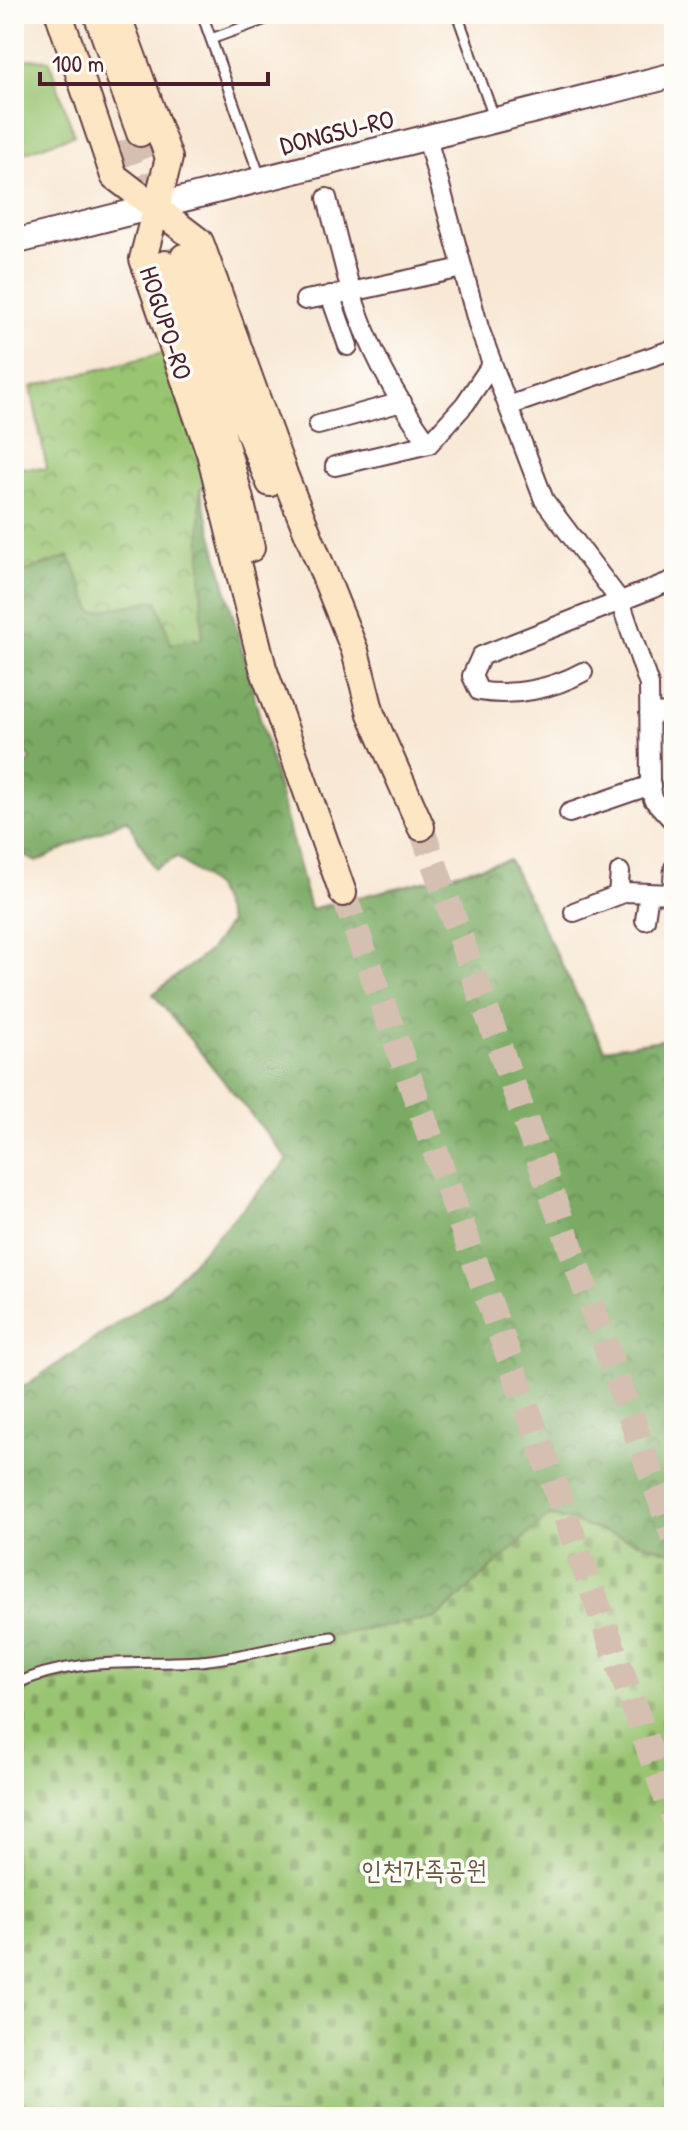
<svg xmlns="http://www.w3.org/2000/svg" width="688" height="2131" font-family="'Patrick Hand','Poor Story',sans-serif">
<style>
.forest{fill:url(#forest-crowns);stroke:#626447;stroke-width:2}
.cemetery{fill:url(#cemetery-stones);stroke:#72724e;stroke-width:2}
.park{fill:url(#park-crowns);stroke:#72724e;stroke-width:2}
.garden{fill:#99c471;stroke:#72724e;stroke-width:2}
.lines{fill:none;stroke-linecap:round;stroke-linejoin:round}
.secondary-tunnel{stroke:#d5bfb1;stroke-width:26;stroke-dasharray:26 13;stroke-linecap:butt}
.service-casing{stroke:#643d44;stroke-width:13}
.minor-casing{stroke:#643d44;stroke-width:22}
.tertiary-casing{stroke:#643d44;stroke-width:28}
.secondary-casing{stroke:#643d44;stroke-width:30}
.service{stroke:#fff;stroke-width:9}
.minor{stroke:#fff;stroke-width:18}
.tertiary{stroke:#fff;stroke-width:24}
.secondary{stroke:#fce6c4;stroke-width:26}
.labels{text-anchor:middle;stroke-width:7;stroke-linejoin:round;paint-order:stroke}
.street-label{font-size:26px;fill:#4a1f2b;stroke:#fdfcf7}
.park-label{font-size:26px;fill:#665944;stroke:#fdfcf7}
</style>
<defs>
<pattern id="forest-crowns" width="20" height="18" patternUnits="userSpaceOnUse" patternTransform="scale(2)"><rect width="20" height="18" fill="#7aaa63"/><path d="M2 6a3 3 0 1 1 6 0M12 15a3 3 0 1 1 6 0" fill="none" stroke="#668a52"/></pattern>
<pattern id="cemetery-stones" width="16" height="16" patternUnits="userSpaceOnUse" patternTransform="scale(2)"><rect width="16" height="16" fill="#99c471"/><path d="M2 7V4a2 2 0 0 1 4 0v3zM10 15v-3a2 2 0 0 1 4 0v3z" fill="#7f9f5d"/></pattern>
<pattern id="park-crowns" width="20" height="18" patternUnits="userSpaceOnUse" patternTransform="scale(2)"><rect width="20" height="18" fill="#99c471"/><path d="M2 6a3 3 0 1 1 6 0M12 15a3 3 0 1 1 6 0" fill="none" stroke="#7f9f5d"/></pattern>
</defs>
<rect width="100%" height="100%" fill="#fdfcf7"/>
<filter id="ink" filterUnits="userSpaceOnUse"><feTurbulence type="fractalNoise" baseFrequency=".0125" numOctaves="2"/><feDisplacementMap in="SourceGraphic" scale="16" xChannelSelector="R" yChannelSelector="G"/><feConvolveMatrix kernelMatrix="1 2 1 2 8 2 1 2 1" color-interpolation-filters="sRGB"/></filter>
<filter id="wash" filterUnits="userSpaceOnUse"><feTurbulence type="fractalNoise" baseFrequency=".006" numOctaves="4" result="noise"/><feDisplacementMap in="SourceGraphic" scale="32" xChannelSelector="R" yChannelSelector="G"/><feGaussianBlur stdDeviation="1.8" result="paint"/><feColorMatrix in="noise" values="0 0 0 0 0 0 0 0 0 0 0 0 0 0 0 0 0 1.4 0 .05"/><feComposite in="paint" operator="in"/></filter>
<g filter="url(#wash)">
<rect width="100%" height="100%" fill="#f8e7d3"/>
<path class="forest" d="M200,489L310,909L509,860L604,1049L674,1038V1553L550,1515L437,1618L14,1688V1393L165,1291L288,1160L153,994L209,951L229,923L215,887L177,857L155,869L127,819L36,862L14,850V773L31,761L14,729V575L69,556Z"/>
<path class="cemetery" d="M549,1515L674,1553V2117H14V1688L437,1618Z"/>
<path class="park" d="M171,351L212,485L200,489L202,639L171,644L157,600L93,612L69,556L14,575V467L47,469L31,387Z"/>
<path class="garden" d="M21,56L25,59L49,60L74,135L23,153L14,127V59Z"/>
</g>
<g filter="url(#ink)">
<g class="lines">
<path class="secondary-tunnel" d="M140,133L164,200
M121,141L165,264
M421,827L674,1538
M343,893L674,1819"/>
<g class="service-casing">
<path id="service" d="M202,14L260,177
M457,14L495,120
M211,39L280,14
M14,1685C71,1656 138,1665 200,1661C245,1657 288,1643 332,1637"/>
</g>
<g class="minor-casing">
<path id="minor" d="M427,138L479,328L508,406L674,349
M327,198L351,292L462,268
M330,295L348,346
M305,300L351,292C368,346 396,399 429,444L465,404L492,364
M508,406L544,500L620,601L649,685L650,781L653,799L674,822
M318,425L402,402
M335,466L429,444
M583,672C552,689 513,697 479,691L472,676L481,656L674,580
M649,713L674,714
M569,813L651,785
M618,895L620,872
M574,912L626,892L672,894L674,868
M645,920L649,893"/>
</g>
<g class="tertiary-casing">
<path id="tertiary" d="M14,242L674,75"/>
</g>
<g class="secondary-casing">
<path id="secondary" d="M59,14L114,176L200,242L284,474L355,651L371,714L421,827
M97,14L140,133
M117,14L169,158L143,259L210,453L263,668L343,893
M184,257L227,378L270,483
M165,264C198,358 231,450 251,548"/>
</g>
<use href="#service" class="service"/>
<use href="#minor" class="minor"/>
<use href="#tertiary" class="tertiary"/>
<use href="#secondary" class="secondary"/>
</g>
</g>
<g class="labels">
<g class="street-label">
<text transform="translate(337 132) rotate(-14)" y="9">DONGSU-RO</text>
<text transform="translate(166 323) rotate(72)" y="9">HOGUPO-RO</text>
</g>
<g class="park-label">
<text x="424" y="1879">인천가족공원</text>
</g>
</g>
<rect width="688" height="2131" fill="none" stroke="#fdfcf7" stroke-width="48"/>
<path d="M40 72v12h228v-12" fill="none" stroke="#4a1f2b" stroke-width="4"/>
<text x="52" y="72" font-size="24" fill="#4a1f2b" stroke="#fdfcf7" stroke-width="6" paint-order="stroke">100 m</text>
</svg>
